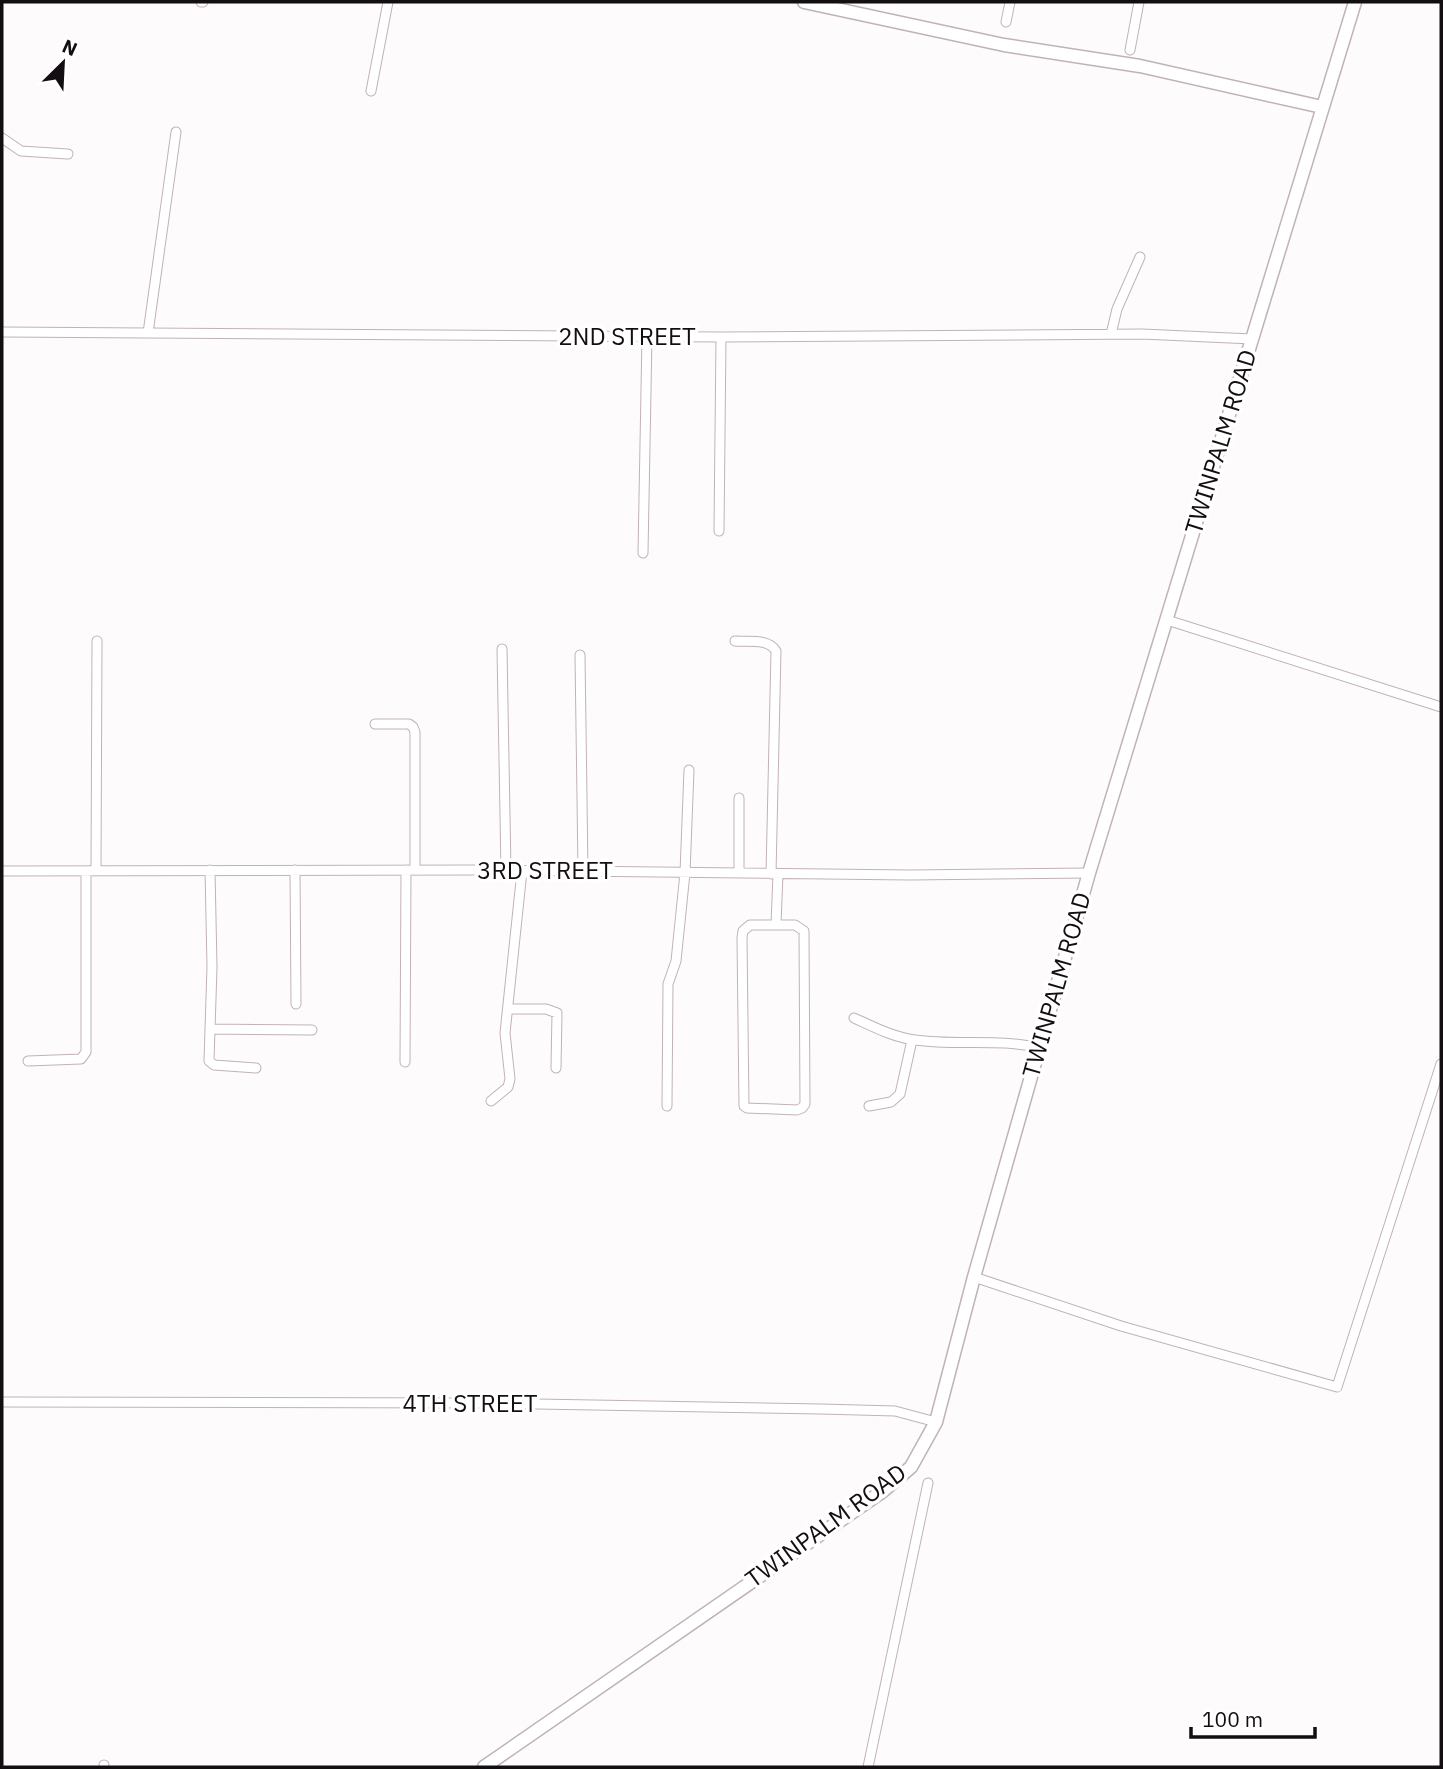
<svg xmlns="http://www.w3.org/2000/svg" width="1443" height="1769" font-family="'IBM Plex Sans',sans-serif">
<style>
.lines{fill:none;stroke-linecap:round;stroke-linejoin:round}
.minor-casing{stroke:#c0b2ba;stroke-width:11}
.secondary-casing{stroke:#c0b2ba;stroke-width:15}
.minor{stroke:#fff;stroke-width:9}
.secondary{stroke:#fff;stroke-width:12}
.labels{text-anchor:middle;stroke-width:7;stroke-linejoin:round;paint-order:stroke}
.street-label{font-size:24px;fill:#130e11;stroke:#fff}
</style>
<rect width="100%" height="100%" fill="#fefbfc"/>
<g class="lines">
<g class="minor-casing">
<path id="minor" d="M201,2H203
M1006,22L1010,2
M1130,50L1139,2
M371,91L388,2
M2,138L21,151L68,154
M2,332L721,337L1142,334L1252,339
M148,333L176,132
M1111,334L1117,309L1140,257
M719,531L721,337
M643,553L647,336
M1167,620L1441,707
M735,641C749,642 768,638 776,651L771,874
M502,649L506,871
M580,655L583,871
M375,724H409L413,727L415,732V870
M739,798V873
M210,870L212,967L209,1061L214,1065L256,1068
M295,870L296,1004
M2,871L479,870L910,875L1089,873
M96,871L97,641
M776,924L778,874
M750,925H795L804,931L805,1104L802,1108L797,1110L747,1108L744,1106L742,938L743,931Z
M508,1009H546L557,1013L556,1068
M854,1018C874,1027 893,1037 915,1040C957,1046 999,1038 1040,1048
M210,1029L312,1030
M28,1061L81,1059L86,1052V872
M405,1062L406,870
M491,1101L508,1087L510,1079L505,1033L522,871
M667,1106L668,984L676,961L685,873L689,770
M869,1106L891,1102L900,1094L912,1040
M974,1277L1121,1326L1337,1387L1441,1064
M2,1402L483,1403L821,1409L895,1411L936,1422
M104,1765V1767
M868,1767L928,1483"/>
</g>
<g class="secondary-casing">
<path id="secondary" d="M804,2L1004,45L1140,66L1322,107
M484,1767L883,1491L911,1467L936,1422L974,1277L1089,873L1355,2"/>
</g>
<use href="#minor" class="minor"/>
<use href="#secondary" class="secondary"/>
</g>
<g class="labels">
<g class="street-label">
<text x="627" y="345">2ND STREET</text>
<text transform="translate(1221 442) rotate(-73)" y="8">TWINPALM ROAD</text>
<text x="545" y="879">3RD STREET</text>
<text transform="translate(1057 985) rotate(-74)" y="8">TWINPALM ROAD</text>
<text x="470" y="1412">4TH STREET</text>
<text transform="translate(826 1526) rotate(-36)" y="8">TWINPALM ROAD</text>
</g>
</g>
<rect width="1443" height="1769" fill="none" stroke="#130e11" stroke-width="7"/>
<g transform="translate(63 63) rotate(24)" stroke="#ffffff" stroke-width="5" paint-order="stroke">
<path d="M0-5L12 26L0 18L-12 26Z" fill="#130e11"/>
<text y="-10" font-size="19" font-weight="bold" text-anchor="middle" fill="#130e11">N</text>
</g>
<path d="M1191 1727v10h124v-10" fill="none" stroke="#130e11" stroke-width="3.5"/>
<text x="1202" y="1727" font-size="21" fill="#130e11" stroke="#ffffff" stroke-width="5" paint-order="stroke">100 m</text>
</svg>
